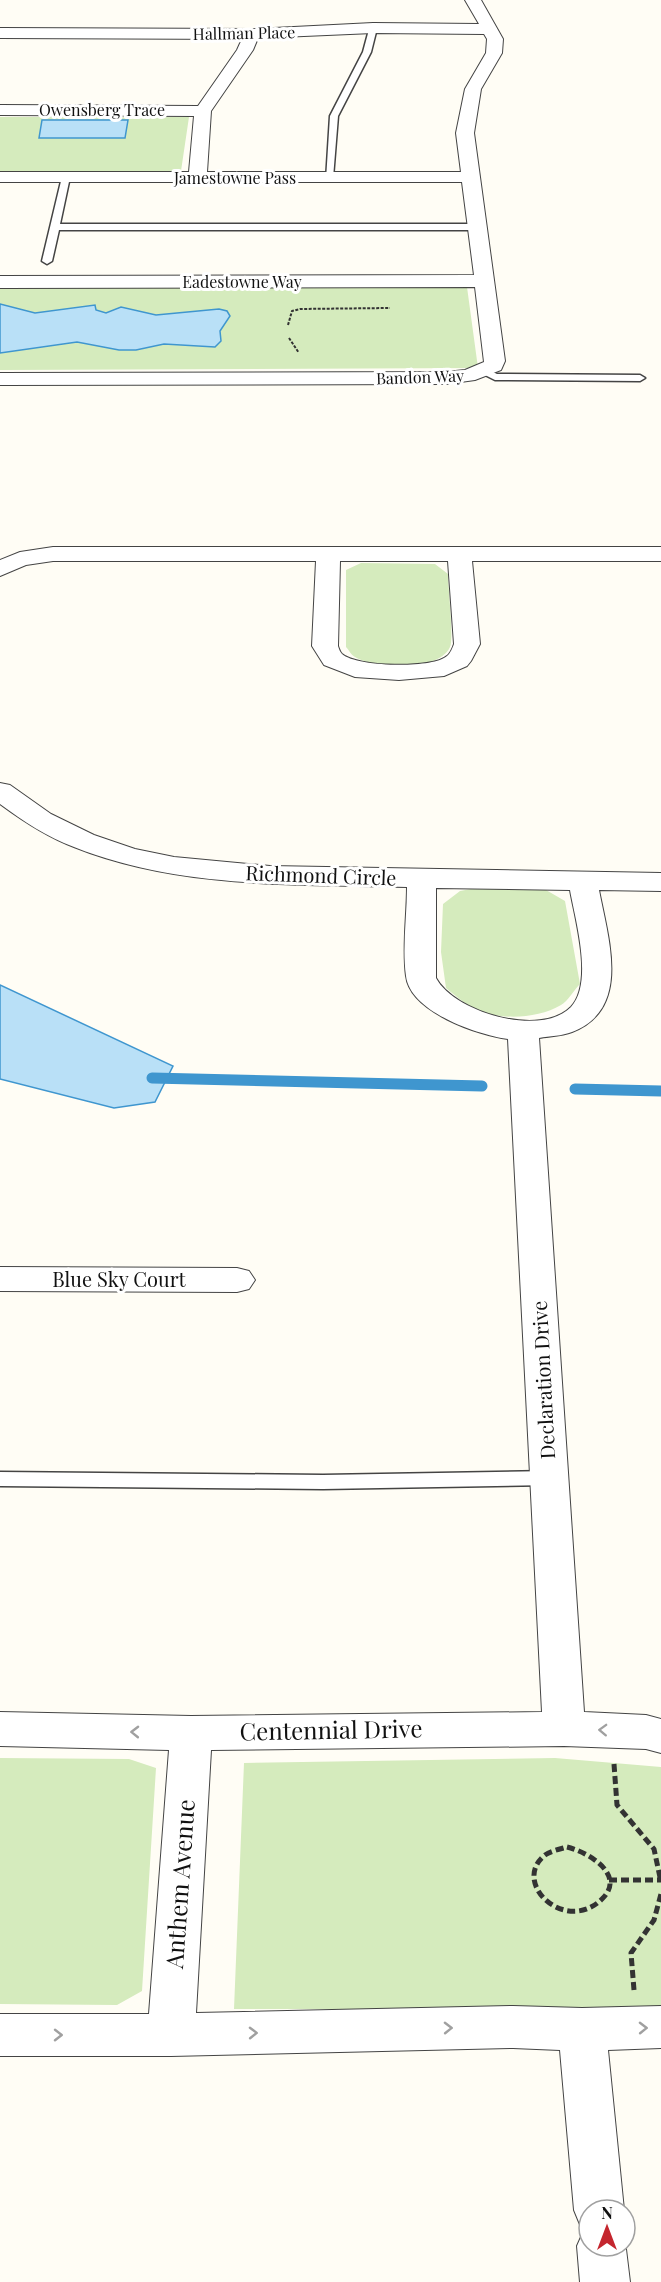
<svg xmlns="http://www.w3.org/2000/svg" width="661" height="2282" font-family="'Playfair Display',serif">
<style>
.green{fill:#d5ebbd}
.water{fill:#b9e0f7;stroke:#3f96cf;stroke-width:1.5}
.lines{fill:none;stroke-linecap:round;stroke-linejoin:round}
.stream{stroke:#3f96cf;stroke-width:11}
.service-casing{stroke:#444;stroke-width:3}
.minor-casing{stroke:#444;stroke-width:2}
.path-far1{stroke:#333;stroke-width:2;stroke-dasharray:3 1.5;stroke-linecap:butt}
.path{stroke:#333;stroke-width:5;stroke-dasharray:8 4;stroke-linecap:butt}
.service{fill:#fff;fill-rule:evenodd}
.minor{fill:#fff;fill-rule:evenodd}
.oneway{stroke:#a0a0a0}
.labels{text-anchor:middle;stroke-width:6;stroke-linejoin:round;paint-order:stroke}
.far-street-label{font-size:16px;fill:#111;stroke:#fff}
.street-label{font-size:20px;fill:#111;stroke:#fff}
.near-street-label{font-size:24px;fill:#111;stroke:#fff}
</style>
<rect width="100%" height="100%" fill="#fffdf5"/>
<path class="green" d="M0,117H189L181,171H0Z
M467,287L478,368L0,370V288Z
M361,563L435,564L448,574C448,587 454,638 450,647C439,672 375,669 355,657C351,655 349,650 346,647V570Z
M476,888L546,890L565,901L580,984C574,990 568,1001 561,1005C539,1018 506,1020 482,1012C468,1007 457,997 446,988L441,952L443,904L460,891Z
M0,1758L129,1759L156,1768L142,1991L117,2005L0,2004Z
M555,1758L661,1767V2012L581,2009H234L244,1763Z"/>
<path class="water" d="M42,120H128L125,138H39Z
M0,304L35,313L95,305L96,310L106,313L121,307L156,315L219,309L227,311L230,316L220,331L221,341L215,347L164,344L136,350H119L77,342L0,353Z
M0,985L173,1066L155,1102L114,1108L0,1079Z"/>
<g class="lines">
<path class="stream" d="M152,1078L482,1086
M575,1089L661,1091"/>
<g class="service-casing">
<path id="service" d="M370,26L377,28L371,52L338,116L333,178L326,180L330,116L363,52Z
M66,174L70,177L60,224H476L481,227L476,230H59L52,261L47,264L42,261L62,177Z
M485,368L497,374L640,375L645,378L640,381L495,380L481,373V369Z
M550,1471L557,1473L560,1478L557,1483L550,1485L323,1489L0,1486V1472L323,1475Z"/>
</g>
<g class="minor-casing">
<path id="minor" d="M465,0H481L503,39L502,53L481,89L474,133L505,361L501,370L475,380L446,384L0,385V373L446,372L465,370L484,362L475,287L0,288V276L474,275L462,182H0V172H189L194,116L0,115V105L198,106L237,50L242,39L0,38V28L252,29L373,23L479,24ZM373,33L484,34L487,39L486,53L465,89L456,133L461,172H207L211,111L253,50L258,38Z
M53,547H661V561H472L480,644L471,661L467,666L444,676L399,680L355,677L324,665L312,646L316,561H53L26,565L0,576V560L20,552ZM340,561H448L454,644C453,647 450,654 447,656C433,669 356,667 342,654C340,652 339,649 338,646Z
M0,783L10,785L51,814L94,835L135,849L174,857L270,866L661,873V891L599,890C608,938 632,1009 572,1032C562,1036 550,1036 539,1038L584,1712L646,1715L661,1719V1753L646,1749L564,1746L211,1750L196,2013L513,2006L582,2008L661,2006V2048L608,2050L624,2210H589V2246H625V2241L630,2282H580L577,2246L585,2228L581,2227L574,2210L560,2050L513,2048L171,2056H0V2014H149L169,1750L0,1746V1712L191,1716L542,1712L508,1039C478,1035 410,1012 406,976C402,948 407,916 407,887C297,884 179,889 74,847C47,837 23,821 0,804ZM436,888L570,890C575,919 594,982 571,1007C541,1038 454,1012 436,978Z
M0,1267L237,1268L249,1271L255,1280L249,1289L237,1292L0,1291Z"/>
</g>
<path class="path-far1" d="M288,325L292,311L300,309L390,308
M289,338L299,353"/>
<path class="path" d="M614,1764L617,1805L654,1849L661,1882
M567,1847C588,1852 627,1875 602,1899C566,1935 510,1883 545,1855C551,1851 560,1849 567,1847Z
M609,1880H661
M634,1990L631,1953L654,1920L661,1894"/>
<use href="#service" class="service"/>
<use href="#minor" class="minor"/>
</g>
<defs><path id="oneway-chevron" d="M-2-3.5L2.5 0L-2 3.5" fill="none" stroke-width="1.6" stroke-linecap="round" stroke-linejoin="round" transform="scale(1.5)"/></defs>
<g class="oneway">
<use href="#oneway-chevron" transform="translate(603 1730) rotate(-178)"/>
<use href="#oneway-chevron" transform="translate(135 1732) rotate(-179)"/>
<use href="#oneway-chevron" transform="translate(448 2028) rotate(-1)"/>
<use href="#oneway-chevron" transform="translate(643 2028) rotate(-1)"/>
<use href="#oneway-chevron" transform="translate(253 2033) rotate(-1)"/>
<use href="#oneway-chevron" transform="translate(58 2035)"/>
</g>
<g class="labels">
<g class="far-street-label">
<text transform="translate(244 33) rotate(-1)" y="6">Hallman Place</text>
<text x="102" y="116">Owensberg Trace</text>
<text x="235" y="184">Jamestowne Pass</text>
<text x="242" y="288">Eadestowne Way</text>
<text transform="translate(420 377) rotate(-2)" y="6">Bandon Way</text>
</g>
<g class="street-label">
<text transform="translate(321 876) rotate(2)" y="7">Richmond Circle</text>
<text x="119" y="1287">Blue Sky Court</text>
<text transform="translate(544 1380) rotate(-93)" y="7">Declaration Drive</text>
</g>
<g class="near-street-label">
<text transform="translate(331 1731) rotate(-1)" y="8">Centennial Drive</text>
<text transform="translate(181 1884) rotate(-86)" y="8">Anthem Avenue</text>
</g>
</g>
<g transform="translate(607 2228)"><circle r="28" fill="#ffffff" stroke="#a0a0a0" stroke-width="1.5"/>
<path d="M0-4.5L10 22L0 15L-10 22Z" fill="#c4262e"/>
<text y="-9" font-size="16" font-weight="bold" text-anchor="middle" fill="#111111">N</text>
</g>
</svg>
